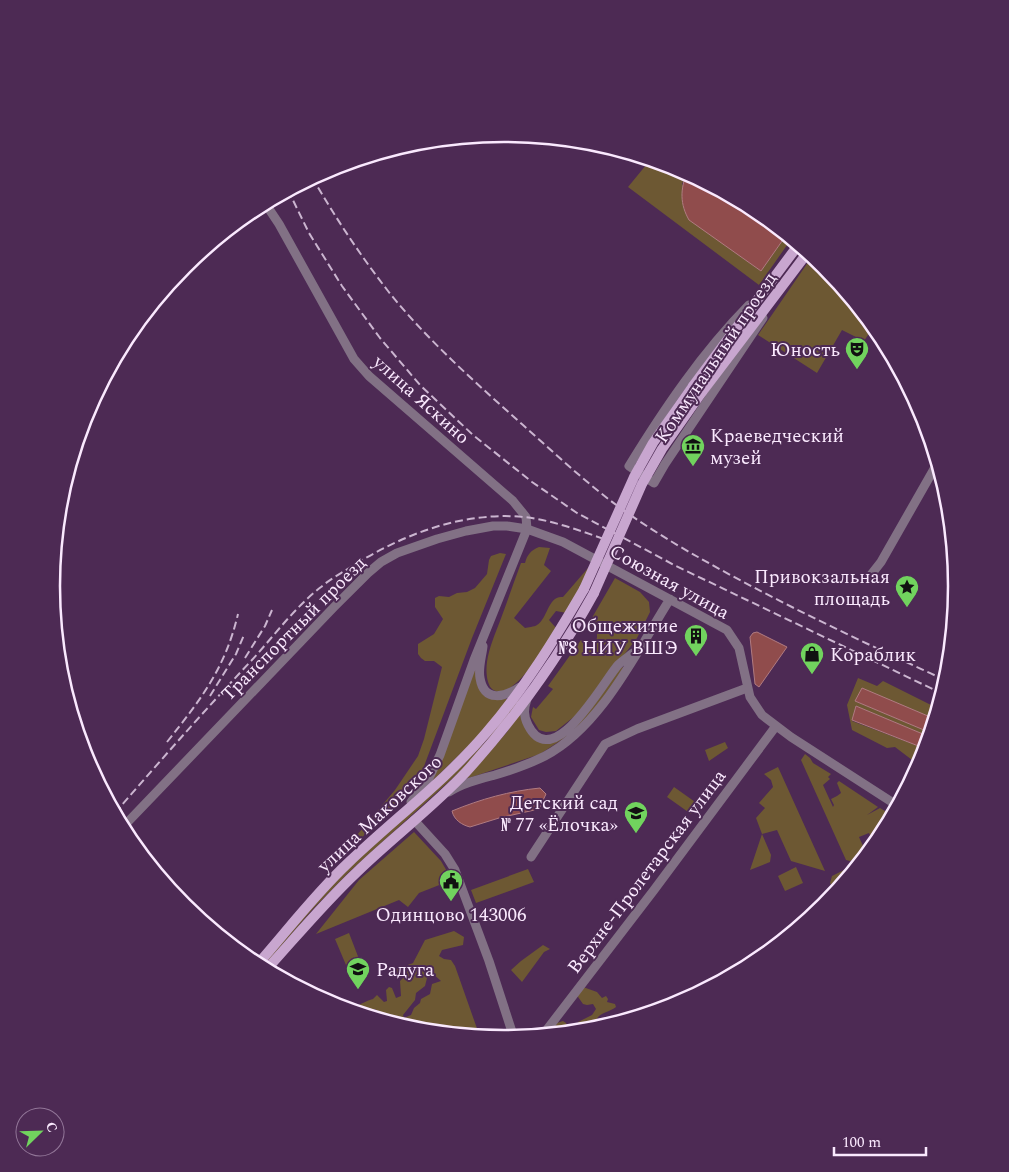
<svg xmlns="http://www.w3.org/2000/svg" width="1009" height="1172" font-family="Spectral,serif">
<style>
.green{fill:#6d5833;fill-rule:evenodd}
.water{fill:#904c4c;stroke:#b07b81}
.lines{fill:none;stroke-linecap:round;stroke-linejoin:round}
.minor{stroke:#827185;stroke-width:9}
.major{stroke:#c8a6cf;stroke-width:10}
.rail{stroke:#cbb5d0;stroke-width:2;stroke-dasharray:8 4;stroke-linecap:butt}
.major-bridge{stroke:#c8a6cf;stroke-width:10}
.labels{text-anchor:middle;stroke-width:4;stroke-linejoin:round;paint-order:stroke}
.poi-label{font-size:19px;fill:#fae9fe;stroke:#4d2a54;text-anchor:end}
.street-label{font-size:19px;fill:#fae9fe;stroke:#4d2a54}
.rim{fill:none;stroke:#fae9fe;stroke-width:2.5}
</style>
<rect width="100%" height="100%" fill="#4d2a54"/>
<path class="green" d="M651,159L678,167L687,172L682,184L729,248L761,271L787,234L792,238L759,285L628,187Z
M813,255L825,266L874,326L864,341L842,330L817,373L758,335Z
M539,547L550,548L544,565L551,571L514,618L525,628C528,627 534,627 537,625C548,618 548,595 563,597L588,568L589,570L567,613L556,611L549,620L557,629C548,642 510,708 491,688C486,681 486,669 487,662C489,648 495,634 500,621C507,602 514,582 521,563H525C527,555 531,550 539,547Z
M500,553L506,554L472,638L423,769L404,794L339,861H335L395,790L418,756L424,739L442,667L434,661H425L421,658L418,654V644L434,634L443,619L435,607V598L439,596L449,597L457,593L467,592L475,588L487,574L489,560L491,556Z
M615,578L640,592L649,602L650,612L637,638L580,712L556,731L546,732L539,730L531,717L533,707L536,709L553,689L548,686L581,640L592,648L597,638V633L589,623Z
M478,658L477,677L494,699H508L484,731L426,787Z
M624,667L609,692L578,729L540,754L466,779L507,732L520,713L529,732L554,741L619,668Z
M858,678L877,686L883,681L939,709L935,719L906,707L855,701L931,733L930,737L856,706L852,721L926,749L920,766L895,747L887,748L852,730L847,705Z
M517,700H519L520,702L466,766L349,872L312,910L262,968L259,966L347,869L464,764L487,740Z
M725,742L728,748L709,761L705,750Z
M805,754L810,758L813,763L831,774L828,777L830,779L823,785L833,807L834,805L831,799L837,796L841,793L837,783L839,781L878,807L867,815L880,808L893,816L889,824L874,831L877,836L876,843L871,845L873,841L869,833L859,837L863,846L868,844L869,846L863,856L850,861L846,860L801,760Z
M778,767L825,871L791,861L777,830L762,834L771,855L770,862L750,870L762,834L756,818L765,808L759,803L773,787L771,780L764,774Z
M674,787L698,804L691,814L667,797Z
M414,832L441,861L452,880L419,893L408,907L399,900L316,934L359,880Z
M858,863L859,865L836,893L830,883L832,876Z
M796,867L803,883L785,891L778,876Z
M528,869L534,882L476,903L471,890Z
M454,931L464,937L463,945L442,950L439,956L444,959L451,960L455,966L480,1037L442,1033L441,1028L433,1032L416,1030L385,1021L386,1018L375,1009L365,1015L348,1010C356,1007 367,1000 373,999L377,995L384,1002L387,1001L386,990L389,987L392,988L396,998L401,996L400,981L406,975C399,974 394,979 388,977C391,967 404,967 413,963L425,940ZM432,973L441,981L432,984L430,994L421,999L420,1003L414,1008L411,1015L404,1018L403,1015L415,1000L416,993L425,986L427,978Z
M349,933L359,959L346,965L335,939Z
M543,945L550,949L544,952L522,982L511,970L521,961Z
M583,987L597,992L602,998L606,996L608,999L607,1002L615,1004L616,1007C608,1013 599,1012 595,1022L581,1028L578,1026V1022L592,1015L596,1009L593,1004L587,1005L583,1004L576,994Z
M563,1021L566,1023L570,1033L548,1035L557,1023Z"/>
<path class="water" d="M687,172L757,209L787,234L761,271L689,220C680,204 680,190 687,172Z
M757,632L787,647L759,687L755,684L750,637L753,633Z
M862,688L935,719L931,733L855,701Z
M856,706L930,737L926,749L852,720Z
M540,788L546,794L539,809L499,818L470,827C462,825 454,820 452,811C481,799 510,791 540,788Z"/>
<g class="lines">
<path class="minor" d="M265,203L279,224L354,359L369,376L513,501L526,517L527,529L474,660L440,755L428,780L411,802
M749,305C702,353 664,409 629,466L654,483L665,464L763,318
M870,576L881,562L938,462
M483,646C482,656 478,668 480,678C484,703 505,697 520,687
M527,699C524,708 523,715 528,725C553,775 603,682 618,665C622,661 628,657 633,653
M449,792C463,783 480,779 495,775C512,770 529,764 545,756C601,727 637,651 670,599
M414,820L445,854L455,870L489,961L514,1038
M122,828L334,607L368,573L381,562L397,553L437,539L466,531L493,526H507L527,529L563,542L727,630L739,648L750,697L762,715L791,737L898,806
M531,857L605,744L637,729L747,688
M542,1036L654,890L776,726"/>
<path class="major" d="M693,386L799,244
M702,392L808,252
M257,965C287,931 315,894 348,863C394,819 445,781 486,733C524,689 555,639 584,589
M266,970C296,937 324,903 357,872C392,838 432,808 466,772C515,718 559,657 594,593"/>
<path class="rail" d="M312,177C335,217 360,255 388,291C428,341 476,383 523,425C552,451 581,478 611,501C636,520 671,542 698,557C779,603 863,642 947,681
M288,190L309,233L342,286L380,338L420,385L473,435L532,482L577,513L676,566L943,694
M245,658L265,626L272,610
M210,696L236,654L244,635
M167,742C201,699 225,669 238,614
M115,813C159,762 204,711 251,661C274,636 294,608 321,587C329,580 338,575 346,570C399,536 460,511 524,517C551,520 578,530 604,539"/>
<path class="major-bridge" d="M584,589L634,477L653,443L693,386
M594,593L642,484L662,449L702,392"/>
</g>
<defs>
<g id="theatre-pin" transform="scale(1.25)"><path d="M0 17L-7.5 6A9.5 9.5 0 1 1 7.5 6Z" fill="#71d35e" stroke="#4d2a54"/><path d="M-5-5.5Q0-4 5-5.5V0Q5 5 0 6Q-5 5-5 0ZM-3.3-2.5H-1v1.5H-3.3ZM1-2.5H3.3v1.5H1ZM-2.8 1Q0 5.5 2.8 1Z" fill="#111"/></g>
<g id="museum-pin" transform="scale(1.25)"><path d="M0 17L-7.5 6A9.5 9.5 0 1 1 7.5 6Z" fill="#71d35e" stroke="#4d2a54"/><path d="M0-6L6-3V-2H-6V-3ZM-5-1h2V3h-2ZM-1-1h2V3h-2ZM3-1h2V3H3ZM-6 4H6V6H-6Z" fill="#111"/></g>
<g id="sight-pin" transform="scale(1.25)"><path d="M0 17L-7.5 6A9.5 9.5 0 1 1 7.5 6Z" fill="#71d35e" stroke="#4d2a54"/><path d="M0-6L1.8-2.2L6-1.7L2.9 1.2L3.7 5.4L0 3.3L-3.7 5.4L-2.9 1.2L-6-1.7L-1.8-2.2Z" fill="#111"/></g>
<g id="building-pin" transform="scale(1.25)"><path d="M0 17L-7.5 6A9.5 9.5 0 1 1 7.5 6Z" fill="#71d35e" stroke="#4d2a54"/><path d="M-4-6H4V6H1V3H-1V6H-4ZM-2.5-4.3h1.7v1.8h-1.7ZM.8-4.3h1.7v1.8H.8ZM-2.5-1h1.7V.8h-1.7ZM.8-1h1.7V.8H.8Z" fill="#111"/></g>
<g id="shop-pin" transform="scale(1.25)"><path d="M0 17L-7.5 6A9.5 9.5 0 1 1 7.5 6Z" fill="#71d35e" stroke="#4d2a54"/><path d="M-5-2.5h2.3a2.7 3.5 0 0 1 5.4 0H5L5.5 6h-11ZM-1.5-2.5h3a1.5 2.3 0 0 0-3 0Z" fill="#111"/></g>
<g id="school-pin" transform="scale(1.25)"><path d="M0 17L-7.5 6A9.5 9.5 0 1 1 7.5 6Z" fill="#71d35e" stroke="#4d2a54"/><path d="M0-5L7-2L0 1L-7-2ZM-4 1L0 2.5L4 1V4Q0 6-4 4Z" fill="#111"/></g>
<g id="civic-pin" transform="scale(1.25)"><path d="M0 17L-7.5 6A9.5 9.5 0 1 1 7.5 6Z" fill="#71d35e" stroke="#4d2a54"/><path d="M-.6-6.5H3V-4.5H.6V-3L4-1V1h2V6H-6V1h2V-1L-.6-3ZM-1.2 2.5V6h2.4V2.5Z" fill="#111"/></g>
</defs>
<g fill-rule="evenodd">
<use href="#theatre-pin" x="857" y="349"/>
<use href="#museum-pin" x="693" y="446"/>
<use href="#sight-pin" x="907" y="587"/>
<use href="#building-pin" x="696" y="636"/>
<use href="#shop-pin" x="812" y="654"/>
<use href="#school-pin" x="636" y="813"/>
<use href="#civic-pin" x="451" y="881"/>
<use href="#school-pin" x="358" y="969"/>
</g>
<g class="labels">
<g class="poi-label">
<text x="840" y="356">Юность</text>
<text x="710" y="442" text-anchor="start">Краеведческий<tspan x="710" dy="22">музей</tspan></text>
<text x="890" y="583">Привокзальная<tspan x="890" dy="22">площадь</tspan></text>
<text x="678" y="632">Общежитие<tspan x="678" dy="22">№8 НИУ ВШЭ</tspan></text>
<text x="830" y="661" text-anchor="start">Кораблик</text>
<text x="618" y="809">Детский сад<tspan x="618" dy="22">№ 77 «Ёлочка»</tspan></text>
<text x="451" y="921" text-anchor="middle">Одинцово 143006</text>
<text x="376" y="976" text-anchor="start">Радуга</text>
</g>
<g class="street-label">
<text transform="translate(715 357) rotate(-56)" y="7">Коммунальный проезд</text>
<text transform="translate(422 399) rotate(42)" y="7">улица Яскино</text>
<text transform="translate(670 581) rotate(29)" y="7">Союзная улица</text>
<text transform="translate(293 628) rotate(-45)" y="7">Транспортный проезд</text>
<text transform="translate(379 813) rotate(-43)" y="7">улица Маковского</text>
<text transform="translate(646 871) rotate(-53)" y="7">Верхне-Пролетарская улица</text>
</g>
</g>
<path d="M0 0H1009V1172H0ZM60 586a444 444 0 1 1 888 0a444 444 0 1 1-888 0Z" fill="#4d2a54" fill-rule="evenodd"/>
<path class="rim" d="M60 586a444 444 0 1 1 888 0a444 444 0 1 1-888 0Z"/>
<g transform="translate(40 1132) rotate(67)"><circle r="24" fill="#4d2a54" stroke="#927698"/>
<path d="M0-4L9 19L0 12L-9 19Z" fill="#71d35e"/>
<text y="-8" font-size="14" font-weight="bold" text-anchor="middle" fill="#fae9fe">С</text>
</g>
<path d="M834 1147v8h92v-8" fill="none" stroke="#fae9fe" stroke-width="2.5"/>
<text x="842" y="1147" font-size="15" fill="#fae9fe" stroke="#4d2a54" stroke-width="4" paint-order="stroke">100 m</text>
</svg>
